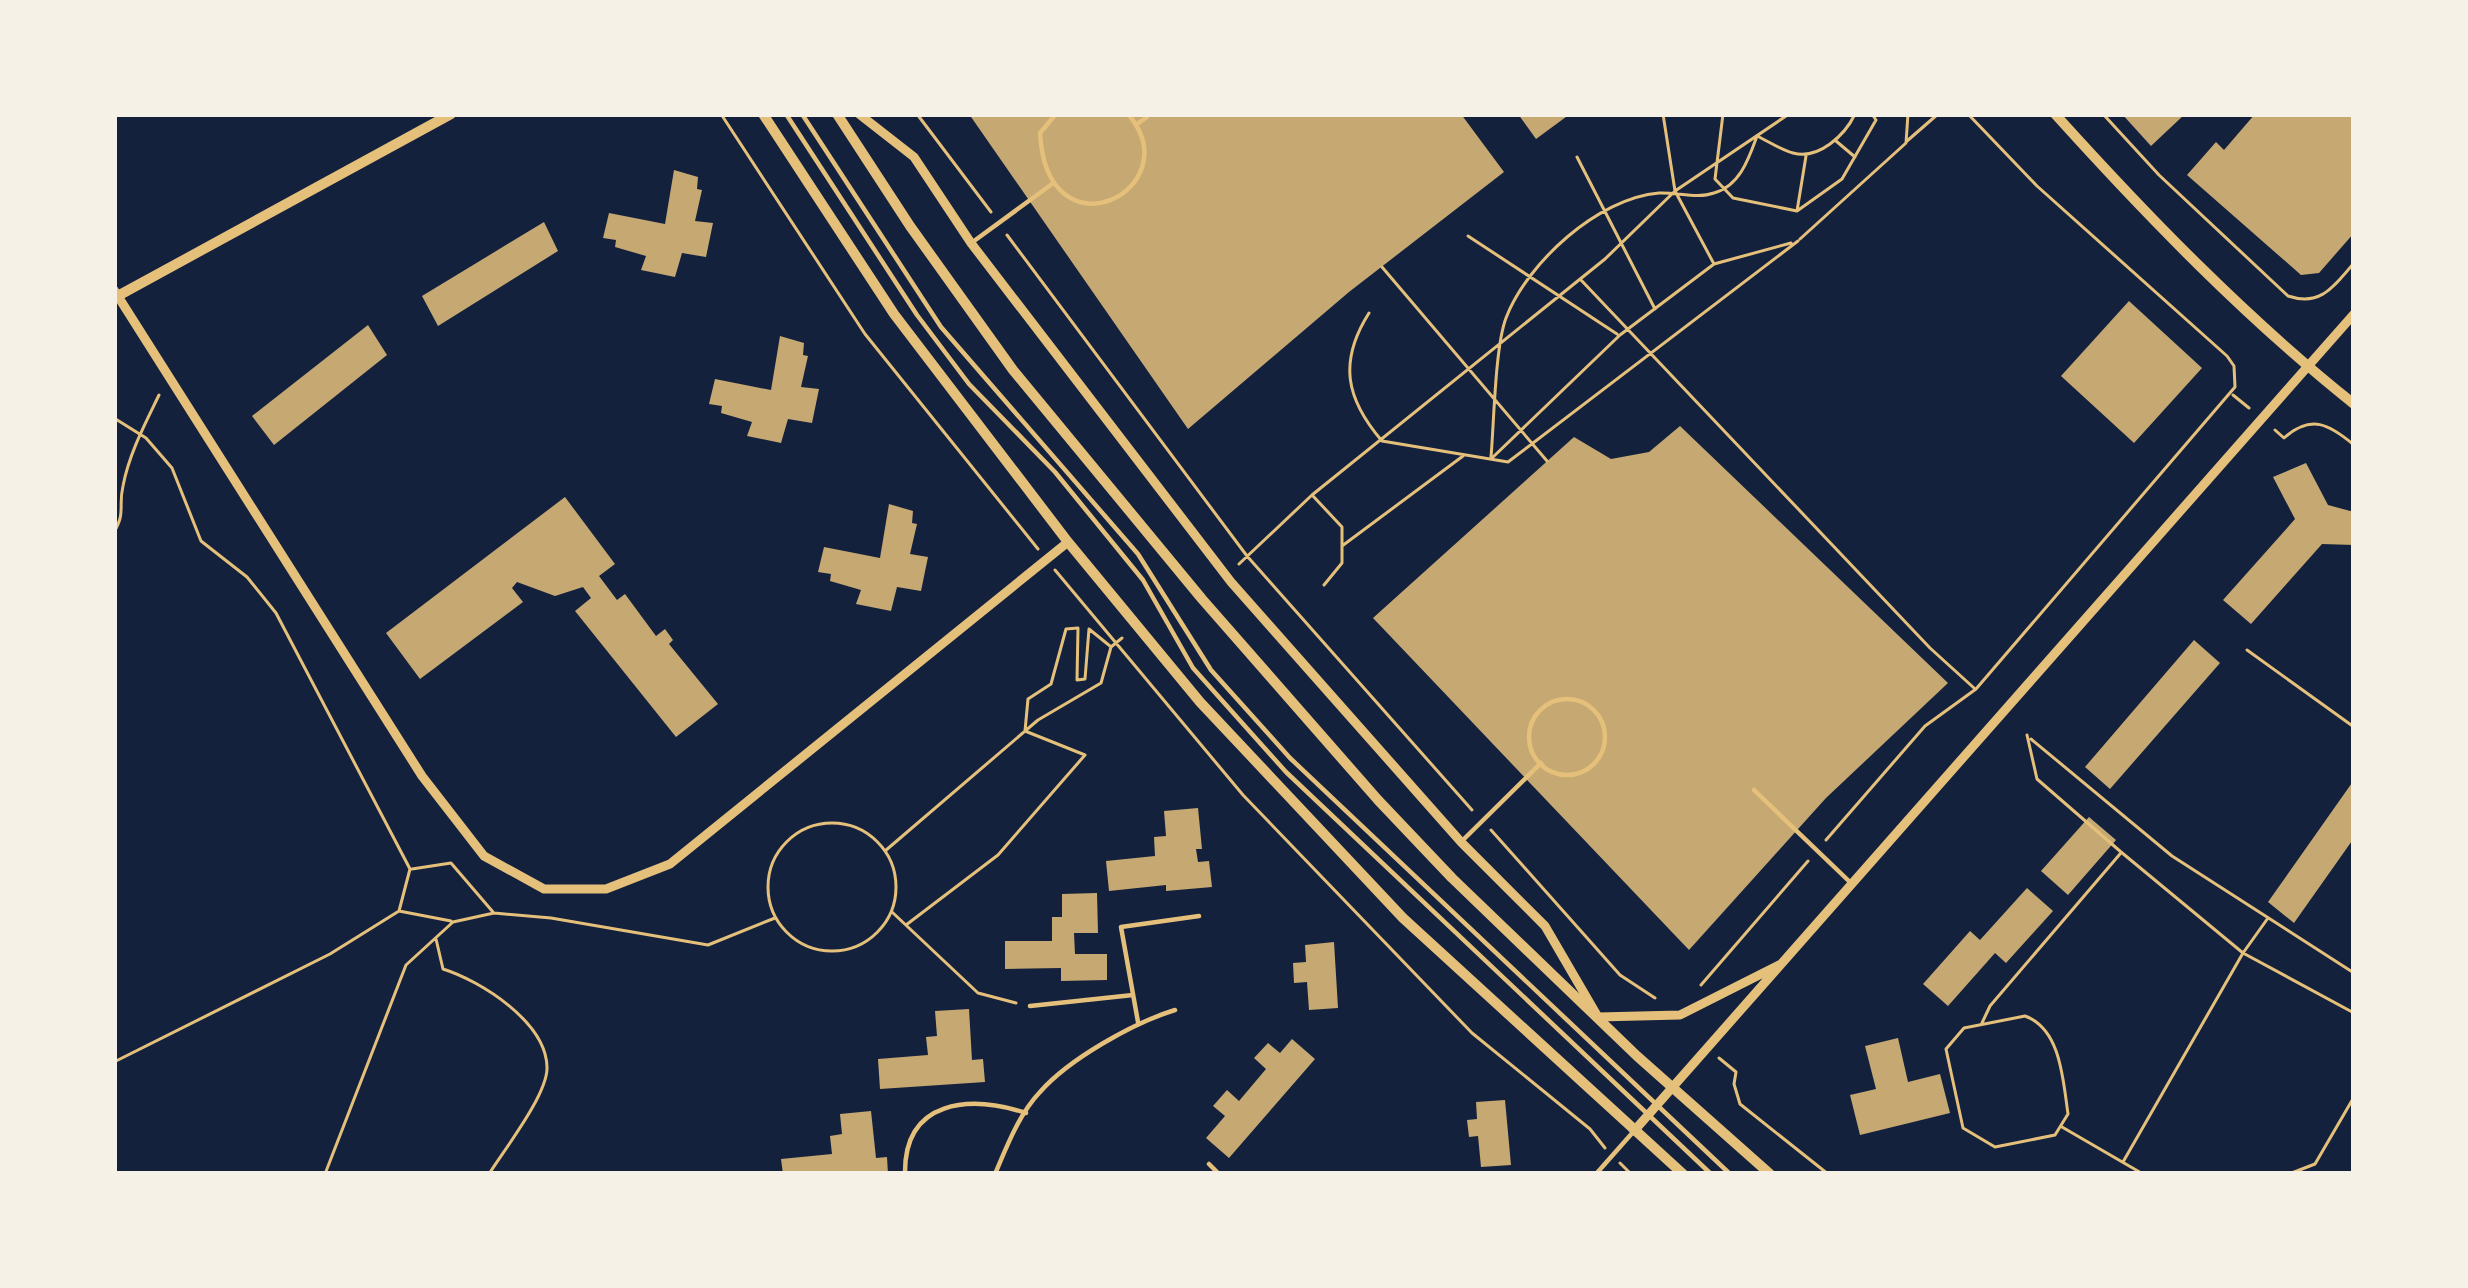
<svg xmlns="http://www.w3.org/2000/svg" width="2468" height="1288" font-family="'Varela Round',sans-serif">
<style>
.building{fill:#c6a872}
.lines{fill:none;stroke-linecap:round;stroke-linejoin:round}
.path{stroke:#e5c07b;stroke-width:3}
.service{stroke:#e5c07b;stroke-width:4.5}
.minor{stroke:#e5c07b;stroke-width:9}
.tertiary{stroke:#e5c07b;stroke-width:10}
</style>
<rect width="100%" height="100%" fill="#14213d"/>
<path class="building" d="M969,114H1461L1504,172L1349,292L1188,429Z
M1518,114H1570L1536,139Z
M2122,114H2185L2151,146Z
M2255,114H2354V233L2319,273L2301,275L2187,175L2216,142L2224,150Z
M674,170L698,177L697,189L702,190L695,221L713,223L706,257L682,253L675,277L641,270L646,256L615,247L616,240L603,238L609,213L665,224Z
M544,222L558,251L438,326L422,296Z
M2129,301L2202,368L2134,443L2061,376Z
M368,325L387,355L274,445L252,416Z
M780,336L804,343L803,355L808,356L801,387L819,389L812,423L788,419L781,443L747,436L752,422L721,413L722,406L709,404L715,379L771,390Z
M1680,426L1948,683L1826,798L1689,950L1373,618L1574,437L1611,459L1649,452Z
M2306,463L2328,505L2354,512V545L2322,544L2251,624L2223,600L2295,519L2273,477Z
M565,497L615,564L599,576L617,600L625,594L656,636L665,629L673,640L669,644L718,704L676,737L575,611L591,598L583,587L555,596L517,582L512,588L523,602L420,679L386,633Z
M889,504L913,511L912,523L917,524L910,554L928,557L921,591L897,587L891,611L856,604L861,590L830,581L831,574L818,572L824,547L880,558Z
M2194,640L2220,663L2110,789L2085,767Z
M2354,780V838L2294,923L2268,902Z
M1198,808L1202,849H1196L1198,862L1209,861L1212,887L1166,891V885L1109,891L1106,861L1155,856L1154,837L1166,836L1164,811Z
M2089,817L2116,840L2068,895L2041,871Z
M2027,888L2053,911L2006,963L1995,953L1948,1006L1923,984L1970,931L1980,940Z
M1097,893L1098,933H1074L1075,954H1107V980L1061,981V968L1005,969V941H1052V917H1062V894Z
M1334,942L1338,1008L1309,1010L1307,982L1294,983L1293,963L1306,962L1305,945Z
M969,1009L972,1060L983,1059L985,1082L880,1089L878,1059L928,1055L926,1037L937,1036L935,1011Z
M1898,1038L1908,1082L1940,1074L1950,1113L1860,1135L1850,1095L1876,1089L1865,1046Z
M1292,1039L1315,1059L1229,1158L1206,1138L1225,1116L1213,1106L1227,1090L1239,1101L1266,1069L1254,1058L1268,1043L1280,1053Z
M1505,1100L1511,1165L1481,1167L1478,1136L1469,1137L1467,1120L1477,1119L1476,1102Z
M871,1111L876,1158L887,1157L888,1174H783L781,1159L832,1154L830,1136L842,1134L840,1114Z"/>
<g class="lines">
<path class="path" d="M721,114L865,334L1038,549
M917,114L991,212
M1663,114L1675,191L1714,264L1791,243
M1723,114L1715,179L1733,198L1797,211L1842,179L1876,120L1872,114
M2103,114L2159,175L2288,296C2321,307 2334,286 2354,263
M1836,141L1855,157
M1907,141L1938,114
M1577,157L1655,309
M1797,211L1806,156
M1007,235L1247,556L1472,810
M1468,236L1617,334
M1800,239L1906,143L1908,114
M1382,267L1547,461
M1581,280L1930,648L1974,688
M1369,313C1338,362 1346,399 1382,441L1508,462L1798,241
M2233,395L2249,408
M114,418L146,438L172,468L201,541L247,577L276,613L410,869L399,911
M2275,430L2284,438C2311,414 2329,424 2354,445
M1491,457C1494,423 1495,347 1506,318C1527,263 1598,198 1659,193C1677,192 1697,199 1714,193C1740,186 1749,158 1757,136C1768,141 1781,150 1793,153C1819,160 1845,135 1855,114
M1492,458L1620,335L1714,264
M1313,496L1342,527V563L1324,585
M114,532C126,512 118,507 123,486C129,454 145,424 159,395
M1342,546L1463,456
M1239,564L1312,495L1605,259L1675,191L1789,114
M1055,570L1243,795L1472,1033L1590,1129L1605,1148
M2247,650L2354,727
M2027,735L2037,779L2121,852L2243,953L2354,1013
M2031,739L2172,856L2354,973
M768 887a64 64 0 1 1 128 0a64 64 0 1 1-128 0Z
M1491,830L1620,975L1655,998
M1826,840L1925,726L1976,689L2235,387L2234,366L2227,356L2037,186L1968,114
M885,851L1038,720L1101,683L1111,647L1122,638
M412,869L451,863L493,912
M892,912L978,993L1016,1003
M906,925L998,855L1085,755L1025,731L1028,699L1051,684L1066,629L1078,628L1077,680L1085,679L1089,629L1110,646
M436,939L443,969C481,981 546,1022 547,1067C548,1094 504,1150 489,1174
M1701,985L1808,861
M2025,1016C2061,1029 2063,1080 2068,1114L2055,1135L1995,1147L1963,1128L1946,1049L1964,1028Z
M1982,1023L1990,1006L2120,854
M1719,1058L1736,1072L1734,1084L1740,1104L1828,1174
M114,1062L330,954L399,911L451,921
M2062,1127L2143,1174
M2123,1162L2243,953L2268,918
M1620,1163L1630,1173L1644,1174
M325,1174L406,965L453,922L494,913L551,918L708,945L775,918
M2289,1174L2315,1164L2354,1097"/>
<path class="service" d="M786,114L917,315L969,384L1055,472L1143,580L1193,668L1286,772L1711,1174
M802,114L941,327L1138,554L1211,670L1290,758L1730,1174
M1056,114L1040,133C1047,262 1192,189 1128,114
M1137,124L1147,117
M974,241L1052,184
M1529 737a38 38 0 1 1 76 0a38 38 0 1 1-76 0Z
M1754,790L1852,884
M1464,839L1541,763
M1030,1006L1133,995
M1138,1022L1121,927L1199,916
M1209,1164L1219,1174
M905,1174C904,1099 970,1095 1026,1113
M995,1174C1007,1146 1019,1114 1040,1092C1069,1059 1133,1023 1175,1010
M1596,1174L1634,1131"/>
<path class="minor" d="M859,114L914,157L971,243L1231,582L1461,842L1545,926L1598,1017L1680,1015L1781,964
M114,290L422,776L484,856L544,889H606L670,864L1068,542
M1634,1131L2354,314"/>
<path class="tertiary" d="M763,114L894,314L1068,542L1200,702L1403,918L1683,1174
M837,114L910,226L1013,370L1202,599L1378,800L1452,878L1637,1056L1770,1174
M2055,114C2148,217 2246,318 2354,404
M114,298L451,114"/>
</g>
<rect width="2468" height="1288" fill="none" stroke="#f6f1e7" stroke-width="234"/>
</svg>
